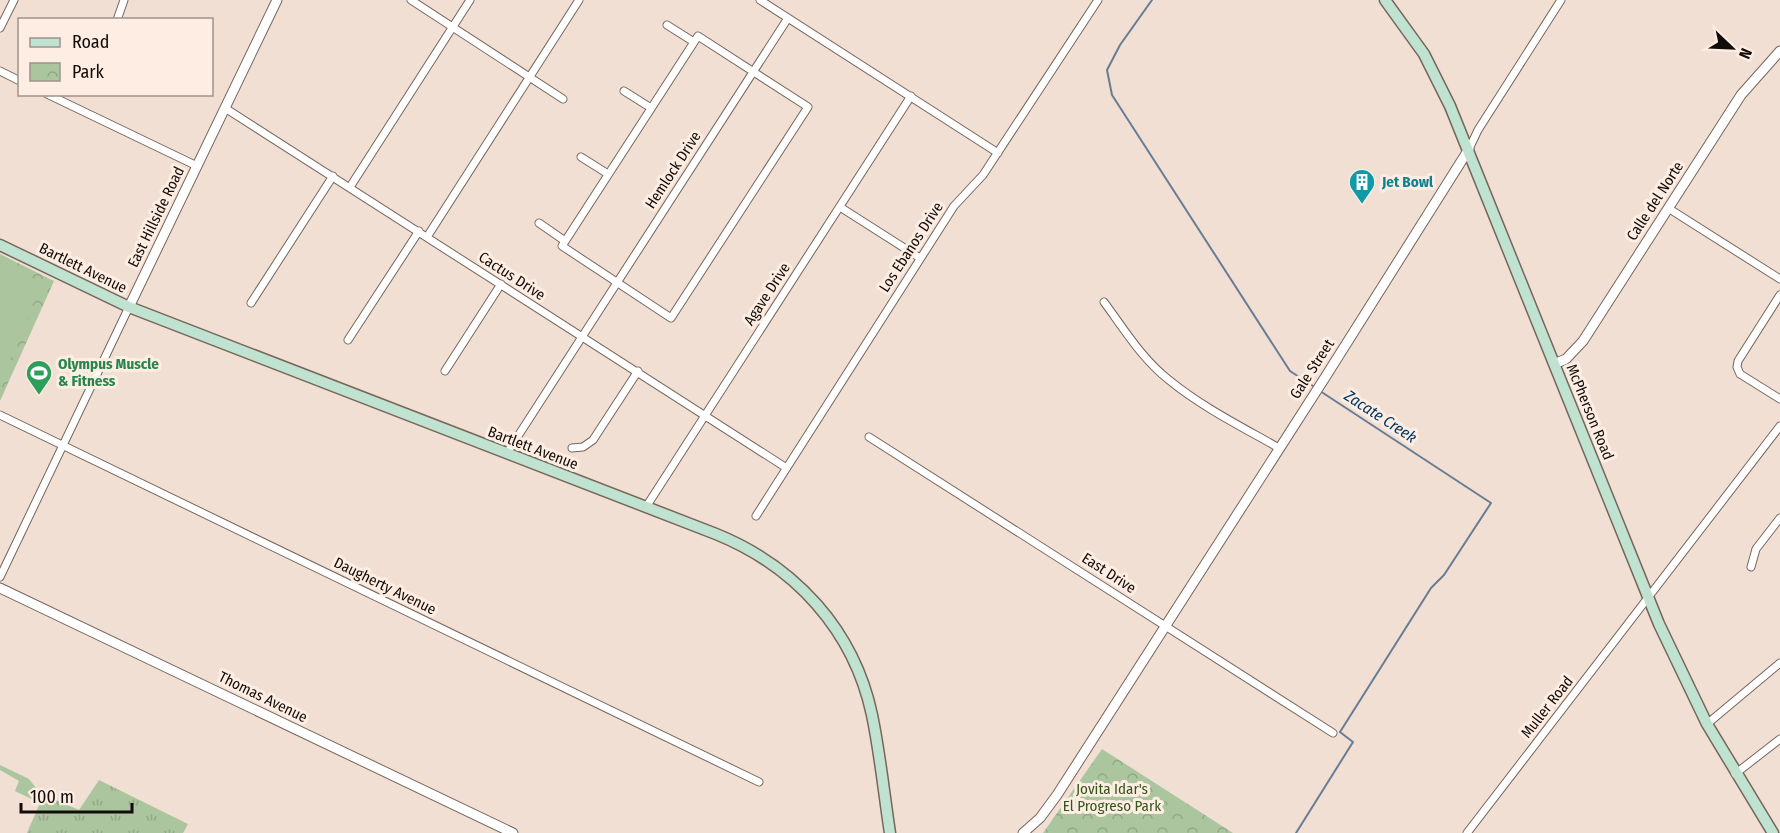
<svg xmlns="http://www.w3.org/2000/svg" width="1780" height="833" font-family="'Fira Sans Condensed',sans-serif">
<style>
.grass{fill:url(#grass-tufts)}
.park{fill:url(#park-crowns)}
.pitch{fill:#abc59e}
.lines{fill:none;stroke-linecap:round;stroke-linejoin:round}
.stream{stroke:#677d95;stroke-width:2}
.minor-casing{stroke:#76665b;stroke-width:9}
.tertiary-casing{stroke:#76665b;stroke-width:11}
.secondary-casing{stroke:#76665b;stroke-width:13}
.minor{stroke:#fff;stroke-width:7}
.tertiary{stroke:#fff;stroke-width:9}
.secondary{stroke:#c0e2d1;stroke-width:10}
.labels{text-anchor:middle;stroke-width:6;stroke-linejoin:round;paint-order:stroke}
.street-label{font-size:15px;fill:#120c08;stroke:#fdede3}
.culture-label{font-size:15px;font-weight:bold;fill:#0d838f;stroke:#fdede3;text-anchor:start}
.leisure-label{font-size:15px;font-weight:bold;fill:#27864d;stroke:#fdede3;text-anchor:start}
.park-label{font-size:15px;fill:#33551b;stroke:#fdede3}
.water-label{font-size:16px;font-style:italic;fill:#003864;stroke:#fdede3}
</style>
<defs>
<pattern id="grass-tufts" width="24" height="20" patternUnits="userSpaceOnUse" patternTransform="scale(1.5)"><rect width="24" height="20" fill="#abc59e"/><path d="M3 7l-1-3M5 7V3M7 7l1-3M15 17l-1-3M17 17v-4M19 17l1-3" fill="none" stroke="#92a887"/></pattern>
<pattern id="park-crowns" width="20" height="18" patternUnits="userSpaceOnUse" patternTransform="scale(1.5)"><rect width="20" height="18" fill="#abc59e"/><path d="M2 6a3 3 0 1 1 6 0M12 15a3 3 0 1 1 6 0" fill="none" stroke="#92a887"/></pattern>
</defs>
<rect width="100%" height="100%" fill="#f2dfd3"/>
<path class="grass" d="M0,765L29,779L40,793L79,810L99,780L188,824L183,833H27L40,803L15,791L19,781L0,770Z"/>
<path class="park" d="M0,254L54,281L0,401Z
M1102,749L1233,833H1043Z"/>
<path class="pitch" d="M1,263L39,281L41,285L0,385V312H6L0,305Z"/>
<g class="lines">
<path class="stream" d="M1152,0L1120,45L1107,70L1112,95L1290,371L1316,388
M1296,833L1353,742L1340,732L1431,588L1444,575L1491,503L1320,391"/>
<g class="minor-casing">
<path id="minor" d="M411,0L563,99
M760,0L998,153
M117,20L124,0
M667,25L694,42
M0,28L14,0
M698,36L808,107L671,318L562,246Z
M0,71L20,81
M624,91L651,108
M47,94L197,166
M225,108L785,467
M1469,149L1478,130L1561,0
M581,157L608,174
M350,187L470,0
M840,207L920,258
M1668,208L1780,279
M539,223L565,241
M427,237L579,0
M1780,295L1738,361L1737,367L1740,374L1780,399
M1104,302C1124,329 1142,359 1169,380C1202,407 1242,427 1279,448
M251,303L333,176
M348,340L419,231
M445,371L501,284
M0,415L759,782
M869,437L1333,733
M572,448L583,447L593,440L638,371
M507,453L788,18
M646,507L911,96
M756,516L954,206L983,175L1098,0
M1751,567L1756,549L1780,518
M0,577L129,307
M1707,724L1780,663
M1735,774L1780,739
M1467,833L1780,426"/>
</g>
<g class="tertiary-casing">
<path id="tertiary" d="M129,307L277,0
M1554,364L1566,359L1583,341L1741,95L1780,51
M0,588L513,833
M1023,833L1040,818L1057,795L1326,376L1469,149"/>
</g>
<g class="secondary-casing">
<path id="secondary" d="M1385,0L1424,54L1450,106L1659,624L1707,724L1773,833
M0,245L129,307L716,534C795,566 854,630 872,715C880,753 884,794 890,833"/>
</g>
<use href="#minor" class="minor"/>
<use href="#tertiary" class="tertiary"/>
<use href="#secondary" class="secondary"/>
</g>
<defs>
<g id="building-pin" transform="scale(1.35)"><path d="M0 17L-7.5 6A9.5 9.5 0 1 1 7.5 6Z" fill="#0f9aa8" stroke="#fdede3"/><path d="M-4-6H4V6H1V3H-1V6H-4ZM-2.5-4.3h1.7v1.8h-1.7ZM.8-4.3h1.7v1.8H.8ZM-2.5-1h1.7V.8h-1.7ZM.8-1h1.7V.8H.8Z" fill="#fff"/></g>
<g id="stadium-pin" transform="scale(1.35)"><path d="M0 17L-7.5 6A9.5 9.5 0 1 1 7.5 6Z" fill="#2e9e5b" stroke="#fdede3"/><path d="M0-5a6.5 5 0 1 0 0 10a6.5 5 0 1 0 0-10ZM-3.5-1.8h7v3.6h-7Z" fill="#fff"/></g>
</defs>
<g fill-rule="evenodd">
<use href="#building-pin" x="1362" y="182"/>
<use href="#stadium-pin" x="39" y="373"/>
</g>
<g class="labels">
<g class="street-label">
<text transform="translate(673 170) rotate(-57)" y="5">Hemlock Drive</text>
<text transform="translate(1655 201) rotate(-57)" y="5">Calle del Norte</text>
<text transform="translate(156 217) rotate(-64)" y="5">East Hillside Road</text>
<text transform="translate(911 247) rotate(-57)" y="5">Los Ebanos Drive</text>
<text transform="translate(83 268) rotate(26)" y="5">Bartlett Avenue</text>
<text transform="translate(512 276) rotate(33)" y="5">Cactus Drive</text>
<text transform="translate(767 294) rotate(-57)" y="5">Agave Drive</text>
<text transform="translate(1312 369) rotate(-57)" y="5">Gale Street</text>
<text transform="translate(1590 412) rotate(68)" y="5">McPherson Road</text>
<text transform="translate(533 448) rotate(21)" y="5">Bartlett Avenue</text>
<text transform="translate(1109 573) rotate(33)" y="5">East Drive</text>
<text transform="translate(385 586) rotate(26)" y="5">Daugherty Avenue</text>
<text transform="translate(263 697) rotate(26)" y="5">Thomas Avenue</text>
<text transform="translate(1547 707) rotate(-52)" y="5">Muller Road</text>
</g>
<g class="culture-label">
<text x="1382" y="187">Jet Bowl</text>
</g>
<g class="leisure-label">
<text x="58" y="369">Olympus Muscle<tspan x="58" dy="17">&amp; Fitness</tspan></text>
</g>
<g class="park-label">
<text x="1112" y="794">Jovita Idar's<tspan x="1112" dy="17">El Progreso Park</tspan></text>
</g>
<g class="water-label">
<text transform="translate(1381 416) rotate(33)" y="6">Zacate Creek</text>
</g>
</g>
<rect x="18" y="18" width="195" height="78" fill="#fdede3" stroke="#9f938b" stroke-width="1.5"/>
<rect x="30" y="38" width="30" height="9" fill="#c0e2d1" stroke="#9f938b" stroke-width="1.5"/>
<text x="72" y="48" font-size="18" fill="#120c08">Road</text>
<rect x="30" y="63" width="30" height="18" fill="url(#park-crowns)" stroke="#9f938b" stroke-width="1.5"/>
<text x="72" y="78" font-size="18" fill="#120c08">Park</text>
<g transform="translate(1732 48) rotate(113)" stroke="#fdede3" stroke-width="4.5" paint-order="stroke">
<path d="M0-4.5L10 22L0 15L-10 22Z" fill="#120c08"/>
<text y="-9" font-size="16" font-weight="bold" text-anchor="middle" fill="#120c08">N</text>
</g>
<path d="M21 803v9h111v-9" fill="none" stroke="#120c08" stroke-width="3"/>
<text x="30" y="803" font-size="18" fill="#120c08" stroke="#fdede3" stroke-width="4.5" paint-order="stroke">100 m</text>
</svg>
